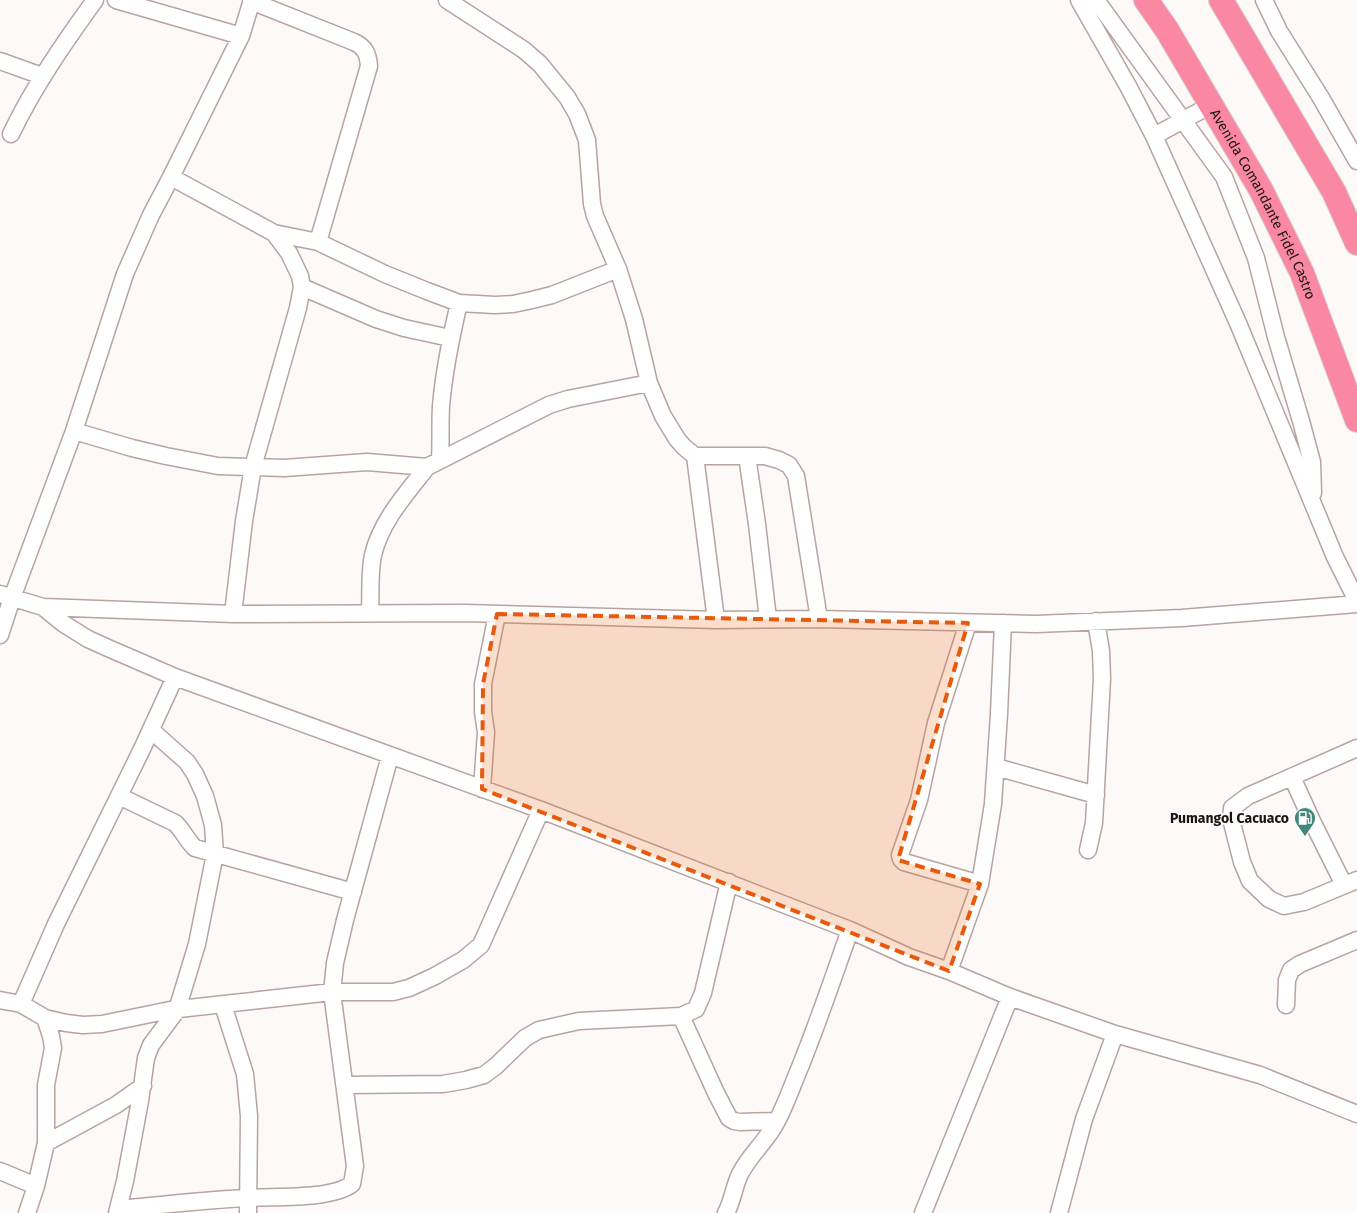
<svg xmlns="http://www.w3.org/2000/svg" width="1357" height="1213" font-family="'Fira Sans',sans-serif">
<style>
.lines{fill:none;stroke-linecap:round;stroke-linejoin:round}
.minor-casing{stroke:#b7a49f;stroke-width:19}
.highway-casing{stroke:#d6d5d4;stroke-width:26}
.minor{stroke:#fff;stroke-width:16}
.highway{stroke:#fa88a3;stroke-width:24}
.marked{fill:#e8590c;fill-opacity:0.2;stroke:#e8590c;stroke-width:4;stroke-dasharray:10 6;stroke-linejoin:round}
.labels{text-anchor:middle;stroke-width:4;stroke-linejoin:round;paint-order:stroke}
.street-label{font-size:14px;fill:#191311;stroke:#fdf9f8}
.poi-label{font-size:14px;font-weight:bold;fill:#191311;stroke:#fdf9f8;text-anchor:end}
</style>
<rect width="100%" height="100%" fill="#fdf9f8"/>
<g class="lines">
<g class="minor-casing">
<path id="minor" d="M116,0L241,36
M447,0L524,50L540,64L567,97L577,114L587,140L592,204L595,216L618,269L634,319L649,383L663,416L677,439L684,447L695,456H765L779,460L789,465L796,476L819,619
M1079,0L1128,86L1154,136L1238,323L1335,557L1357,601
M1096,0L1224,177L1256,258L1276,337L1301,421L1312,462L1313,493
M1264,0L1279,31L1321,98L1357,161
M251,1L354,42C365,47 368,54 369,66L318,242
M0,61L42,76
M11,134C34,86 64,43 95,0
M1154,136L1211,105
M171,177L274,233L289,253L300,276L302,287L298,308L253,467L244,521L233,614
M274,233L318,242L385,274L427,291L459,303L495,305L513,304L532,300L552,295L618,269
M302,287L376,319L404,328L450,338
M74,431L132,448L166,456L218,466L284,468L367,462L427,467L549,405L568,399L649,383
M695,456L716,620
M747,456L757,524L768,619
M440,460C441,442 440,424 441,406C444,371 451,337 459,303
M0,594L43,607L64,624L88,639L108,648L175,677L541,810L850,930L909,957L949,971L1010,997L1115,1034L1260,1075L1357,1114
M43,607L233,614L465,613L716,620L819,619L1036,624L1182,618L1357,604
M370,613C371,595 369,574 373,555C381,521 406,494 427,467
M968,623L936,723L919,800L900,855L901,859L904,862L980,884
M0,635L12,598L74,431L125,274L151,215L171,177L241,36L252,0
M1357,748L1248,796L1232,808L1231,819L1242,862L1250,881L1269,899L1284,906L1304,902L1357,880
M996,767L1096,795
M1292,777L1312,821L1344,885
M482,789L486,732L483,712V684L497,614
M119,796L175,823C183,830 187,841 195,848L353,892
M1088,850L1094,823L1102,679L1101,651L1096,621
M949,971L980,884L993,804L999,714L1003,623
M0,1000L21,1004L45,1018L66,1023L83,1025L102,1024L170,1010L332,992H393L409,988L435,976L463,960L481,945L541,810
M21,1004L56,924L142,749L175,677
M223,1005L245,1074L249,1116L248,1213
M1286,1005L1287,980L1291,970L1300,964L1357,940
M681,1016L716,1093L729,1118L734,1121L740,1122L777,1121
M345,1085L443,1084L466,1080L484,1075L496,1066L525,1038L539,1030L579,1021L681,1016L696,1009L703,993L729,882
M46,1143L116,1105L143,1086
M0,1171L36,1186
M118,1209C161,1205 204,1200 247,1198C274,1196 331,1200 352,1184L355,1166L332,992L335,963L345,920L390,756
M27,1213L36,1186L46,1143V1085L53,1048L51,1036L45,1018
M117,1213L125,1181L140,1101L146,1058L151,1045L177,1010L197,944L215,854L213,825L205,796L195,774L187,762L151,730
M726,1213C733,1200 734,1186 740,1174C750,1154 767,1141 777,1121C785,1106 791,1089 798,1072C817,1026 833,978 850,930
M923,1213L1010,997
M1059,1213L1084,1119L1115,1034"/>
</g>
<g class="highway-casing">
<g id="highway">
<path id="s1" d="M1146,0L1167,30L1261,190L1302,273L1357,420"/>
<path d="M1221,0L1334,192L1357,243"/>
</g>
</g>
<use href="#minor" class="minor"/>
<use href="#highway" class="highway"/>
</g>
<path class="marked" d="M497,614L968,623L898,860L980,884L949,971L482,789L483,684Z"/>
<defs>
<g id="fuel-pin" transform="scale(1.125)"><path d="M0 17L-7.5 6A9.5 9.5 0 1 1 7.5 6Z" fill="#43877a" stroke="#fdf9f8"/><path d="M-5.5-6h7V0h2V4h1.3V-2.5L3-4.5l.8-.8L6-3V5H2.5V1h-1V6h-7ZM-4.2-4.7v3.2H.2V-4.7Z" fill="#fff"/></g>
</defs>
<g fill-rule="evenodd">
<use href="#fuel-pin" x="1305" y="818"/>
</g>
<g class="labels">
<g class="street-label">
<text dy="5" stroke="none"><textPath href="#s1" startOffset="236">Avenida Comandante Fidel Castro</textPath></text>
</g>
<g class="poi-label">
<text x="1289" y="823">Pumangol Cacuaco</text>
</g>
</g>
</svg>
